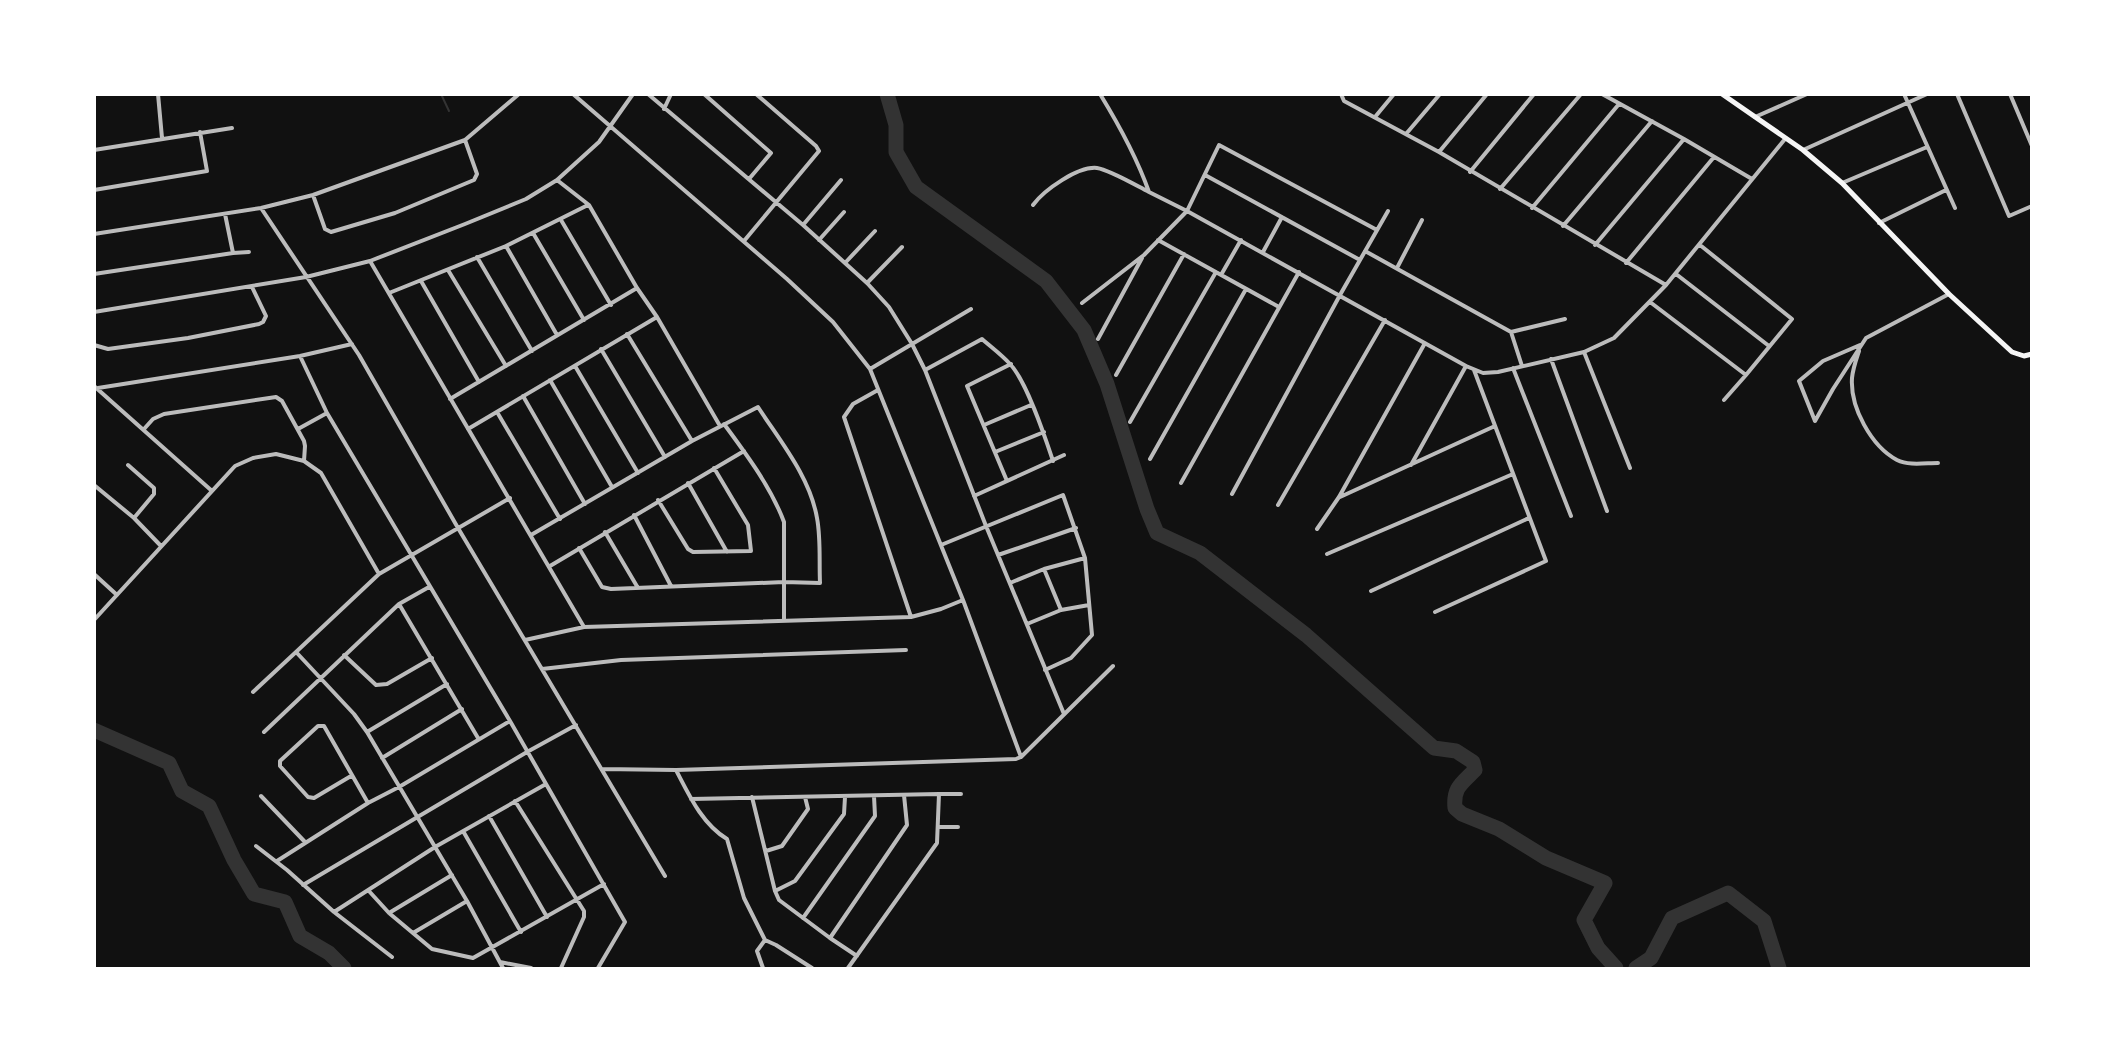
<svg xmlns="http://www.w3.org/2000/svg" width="2126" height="1063" font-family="Karla,sans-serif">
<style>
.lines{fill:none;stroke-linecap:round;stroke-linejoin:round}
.stream{stroke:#333;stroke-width:2}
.river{stroke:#333;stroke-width:15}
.minor{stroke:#bcbcbc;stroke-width:4}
.secondary{stroke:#f5f5f5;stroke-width:5}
</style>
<rect width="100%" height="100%" fill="#111"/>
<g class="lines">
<path class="stream" d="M441,94L449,111"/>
<path class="river" d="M887,94L896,125V152L916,187L1046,281L1084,330L1107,384L1147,509L1157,533L1200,553L1306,635L1434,748L1456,751L1473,762L1475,770C1461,784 1453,788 1455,808L1462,814L1499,829L1546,858L1605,883L1584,920L1598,948L1616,968
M94,730L169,763L182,791L209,806L234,860L254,894L285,902L300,936L329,953L344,968
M1636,968L1651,958L1672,918L1728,893L1764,921L1779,968"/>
<path class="minor" d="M158,94L162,138
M573,94L787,279L833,322L870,369L963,600L1021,757
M648,94L803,225L867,283L889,307L912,344L925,370L986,526L1064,714
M704,94L771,153L749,179
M1100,94C1119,125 1137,158 1149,192L1187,211L1466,366L1483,373L1498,372L1584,352L1614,338L1666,285L1785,139
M1341,94L1344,101L1439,152L1666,285
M1602,94L1684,139L1752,179
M1904,94L1955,208
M1957,94L2009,216L2032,206
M2010,94L2032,146
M664,109L671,94
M1375,117L1394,94
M1755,117L1807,94
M1406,134L1440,94
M94,150L232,128
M1803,150L1927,94
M1439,152L1487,94
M1470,172L1534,94
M1205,175L1360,260
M557,180L589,205L637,288L657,317L720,426
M1842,183L1927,147
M1500,189L1581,94
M94,190L207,171L200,132
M313,195L325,229L331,232L395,213L474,180L477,174L465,140
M1033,205C1044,190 1078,166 1097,168C1110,170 1137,186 1149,192
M261,208L359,355L458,528L665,876
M1532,208L1619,104
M225,214L233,253
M561,220L611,305
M1879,223L1946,190
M803,225L841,180
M1563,226L1652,121
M533,233L584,320
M94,234L261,208L313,195L465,140L519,94
M819,240L844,212
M1158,240L1279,307
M744,241L819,151L816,146L756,94
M1595,245L1684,139
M506,246L557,335
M1365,251L1511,332L1522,366
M1263,252L1282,217
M477,257L532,351
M370,261L584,627
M845,263L875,231
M1626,263L1714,157
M1397,268L1422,220
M448,270L506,366
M94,274L233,253L249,252
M1676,274L1769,346
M1221,275L1241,240
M421,281L479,382
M867,283L902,247
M389,293L506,246L588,205
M1650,302L1746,375L1792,319L1700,245
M1082,303L1144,255L1187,211L1219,145L1377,230
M94,312L306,277L370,261L465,224L526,199L557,180L599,142L633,94
M1511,332L1565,319
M627,334L692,441
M1098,339L1142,258
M94,345L108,349L188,338L259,324L263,322L266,316L252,287
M601,349L665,457
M1859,351C1856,360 1853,368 1852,378C1850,407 1871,446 1897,460C1909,466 1925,463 1938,463
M1584,352L1630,468
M300,356L327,413L510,721L625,922L598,968
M1551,359L1607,511
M575,366L638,473
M1513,368L1571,516
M870,369L971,309
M925,370L982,339C991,347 1002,355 1010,364C1027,382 1045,437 1053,461
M1116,375L1184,254
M550,380L612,487
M94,386L212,491
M98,388L300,356L352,344
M878,390L853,404L844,417L911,617
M523,396L585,504
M450,399L637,288
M1724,400L1746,375
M497,412L560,519
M1815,421L1833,389L1866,338L1949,294
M1815,421L1799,381L1823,361L1860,345
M1130,422L1216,272
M724,424C746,454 771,487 784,522V620
M984,425L1031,405
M144,429L153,419L164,414L276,397L282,401L304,441L305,446L304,461
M298,429L327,413
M468,429L657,317
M995,452L1044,432
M1150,459L1246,289
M128,465L154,488V494L134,518
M1411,465L1466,366
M1007,481L967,386L1011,364
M688,483L727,552
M1181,483L1299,272
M94,485L134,518L161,546
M1232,494L1340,295L1388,211
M974,496L1064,455
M1340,497L1495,426
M658,500L688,549L693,552L751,551L748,525L714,468
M1278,505L1385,320
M634,515L671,586
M1317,529L1339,497L1425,343
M605,532L638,588
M531,535L692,441L758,407C780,441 810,477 817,518C821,539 819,562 820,583L784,582L611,589L602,587L579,548
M941,545L1063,495L1085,558L1092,635L1071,658L1045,670
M1327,554L1513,474
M998,555L1076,528
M550,566L744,451
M1044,569L1061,610
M94,574L117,595
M1010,583L1044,569L1085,558
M1371,591L1529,518
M399,604L478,738
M1435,612L1546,561L1474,370
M94,620L235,466L253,458L276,454L304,461L321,473L379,574
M1027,624L1061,610L1089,605
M525,640L584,627L911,617L941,609L963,600
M344,655L376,685L387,684L432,658
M542,669L621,660L906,650
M253,692L296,652
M264,732L399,604L429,587
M367,732L447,684
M382,758L462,709
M602,769L676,770L1016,759L1021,757L1113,666
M676,770C689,795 702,824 727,839L744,898L765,940L776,945L812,968
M351,776L314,798L308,797L280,766V761L318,726H324L368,803
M939,794H961
M261,796L305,842
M752,797L775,891L779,900L830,938L857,956
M691,799L939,794L937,843L848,968
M515,801L584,911V917L561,968
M489,816L547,917
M939,827H958
M463,831L521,932
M256,846L287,870L334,912L392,957
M766,851L782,846L808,809L805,797
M277,861L368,803L399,787L510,721
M303,885L527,752L576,725
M368,890L389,913L432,949L473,958L604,884
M775,891L795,881L844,814L845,797
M334,912L435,847L546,784
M389,913L452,875
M803,918L875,816L874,796
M413,933L467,901
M830,938L907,825L904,795
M500,962L531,968
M503,968L467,901L367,732L354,714L296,652L379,574L510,498
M763,968L757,951L765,940"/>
<path class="secondary" d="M1722,94L1803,150L1842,183L1949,294L2012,352L2024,356L2032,354"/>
</g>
<rect width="2126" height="1063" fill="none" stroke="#ffffff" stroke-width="192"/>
</svg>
